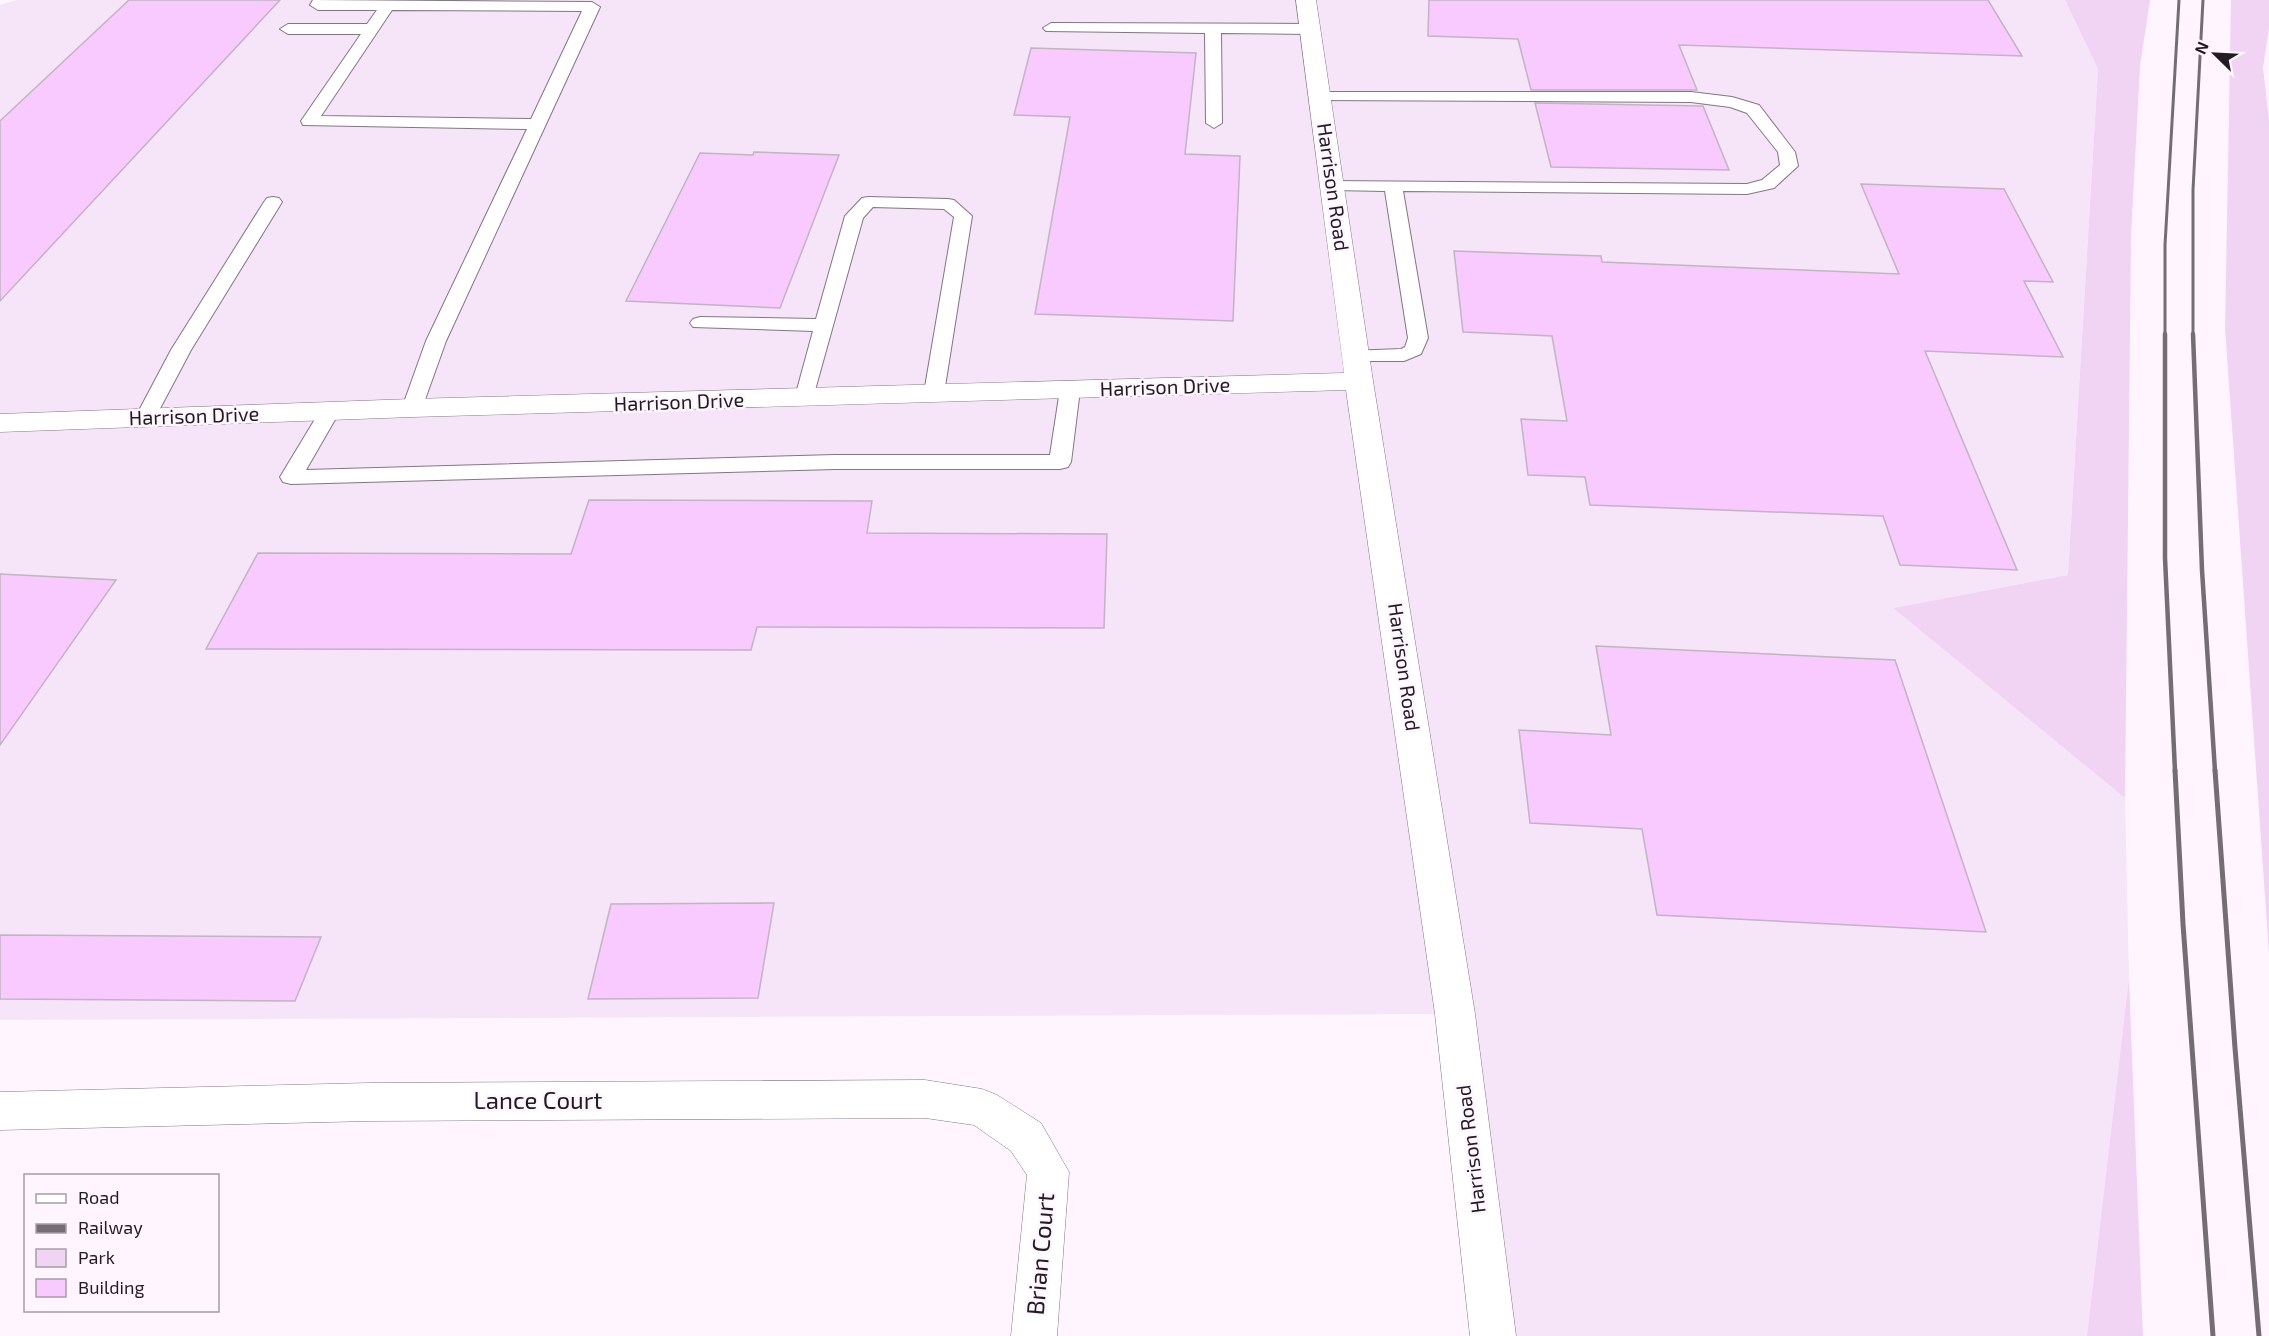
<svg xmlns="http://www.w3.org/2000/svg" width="2269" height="1336" font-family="'Exo 2',sans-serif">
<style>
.built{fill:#f6e5f8}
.green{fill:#f1d3f4}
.building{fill:#f9caff;stroke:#c0b5c1;stroke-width:1.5}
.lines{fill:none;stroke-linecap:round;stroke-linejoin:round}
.service-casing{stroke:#817782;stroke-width:2}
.minor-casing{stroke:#817782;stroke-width:1}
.service{fill:#fff;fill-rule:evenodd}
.minor{fill:#fff;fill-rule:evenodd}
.rail-far2{stroke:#746e74;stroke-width:3}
.rail-far1{stroke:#746e74;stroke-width:4.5}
.rail{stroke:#746e74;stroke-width:5}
.labels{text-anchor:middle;stroke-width:5;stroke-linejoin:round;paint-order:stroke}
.street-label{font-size:20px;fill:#201c20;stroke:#fef5ff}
.near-street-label{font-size:24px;fill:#201c20;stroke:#fef5ff}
</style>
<rect width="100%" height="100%" fill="#fef5ff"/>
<path class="built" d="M17,0H2065L2098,69L2068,575L1893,608L2125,798L2129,978L2087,1336H1493L1455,1014L0,1020V5Z"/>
<path class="green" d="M2065,0H2150L2140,66L2131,236L2125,798L1893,608L2068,575L2098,69Z
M2231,0H2269V28L2263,68L2269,120V953L2225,328Z
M2129,978L2143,1336H2087Z"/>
<path class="building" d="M129,0H280L0,301V121Z
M1429,0H1988L2022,56L1679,45L1697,90H1531L1518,39L1428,36Z
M1031,48L1196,53L1185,154L1240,156L1233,321L1035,314L1070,117L1014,115Z
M1535,103L1703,106L1729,170L1551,167Z
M754,152L839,155L780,308L626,301L700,153L753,155Z
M1861,184L2004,189L2053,282L2024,281L2063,357L1925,351L2017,570L1900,565L1883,516L1590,505L1585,477L1528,475L1521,419L1567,421L1552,336L1463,332L1454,251L1601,256L1602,262L1899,274Z
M589,500L872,501L867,533L1107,534L1104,628L757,627L751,650L206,649L258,553L571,554Z
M0,574L116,580L0,745Z
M1596,646L1895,660L1986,932L1657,915L1642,829L1530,823L1519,730L1611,735Z
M774,903L758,998L588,999L611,904Z
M0,935L321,937L295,1001L0,999Z"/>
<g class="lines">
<g class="service-casing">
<path id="service" d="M313,0L592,2L600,7L446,341L422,408L419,413L412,414L405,413L402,408L426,341L527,129L303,125L301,121L361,34H288L280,29L288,24H367L377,10H318L310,5ZM392,10L582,11L531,119L321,116Z
M1051,23L1311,24L1319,29L1311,34L1221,33L1222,123L1214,128L1206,123L1205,33L1046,31L1043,28Z
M1320,92H1691L1732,97L1759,105L1795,152L1798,166L1774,188L1747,194L1403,191L1428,338L1421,354L1404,361H1356L1349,359L1346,355L1349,351L1401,349L1405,347L1408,338L1385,191L1333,190L1327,189L1324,185L1327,181L1747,184L1762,180L1780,165L1778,152L1747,113L1730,107L1691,102L1314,100L1312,97Z
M273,197L279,198L282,202L191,350L155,418L152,423L145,424L138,423L135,418L171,350L264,202L267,198Z
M868,197L948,199L954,200L972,216L944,393L941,397L934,399L927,397L924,393L954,217L944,209L873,207L863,218L812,401L805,403L798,401L795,397L813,331L693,327L690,323L693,319L700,317L816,319L845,216L862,198Z
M1070,384L1077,386L1080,390L1071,462L1068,467L1060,469H835L291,484L283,482L280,477L323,406L330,405L337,406L340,411L306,470L835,455H1050L1060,390L1063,386Z"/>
</g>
<g class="minor-casing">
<path id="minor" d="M1296,0H1316L1373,381L1475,1014L1516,1336H1470L1435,1014L1346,390L412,417L0,432V414L412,399L1344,373Z
M925,1080L982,1089L997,1095L1041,1123L1069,1172L1057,1336H1011L1027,1175L1011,1151L974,1125L925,1118L370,1121L0,1130V1092L370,1083Z"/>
</g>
<use href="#service" class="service"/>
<use href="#minor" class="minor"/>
<path class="rail-far2" d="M2165,336V245L2179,0
M2193,336V190L2203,0"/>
<path class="rail-far1" d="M2165,334V558L2175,771
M2193,334L2202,570L2215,771"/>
<path class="rail" d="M2175,770L2183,924L2213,1336
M2215,770L2235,1048L2259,1336"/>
</g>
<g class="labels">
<g class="street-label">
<text transform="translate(1333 187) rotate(82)" y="7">Harrison Road</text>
<text transform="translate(1165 387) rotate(-2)" y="7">Harrison Drive</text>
<text transform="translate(679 402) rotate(-2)" y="7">Harrison Drive</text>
<text transform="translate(194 416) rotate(-2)" y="7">Harrison Drive</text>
<text transform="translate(1404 667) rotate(82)" y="7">Harrison Road</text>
<text transform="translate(1471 1149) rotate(-97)" y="7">Harrison Road</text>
</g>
<g class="near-street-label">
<text x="538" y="1109">Lance Court</text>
<text transform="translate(1041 1254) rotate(-85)" y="8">Brian Court</text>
</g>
</g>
<rect x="24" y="1174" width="195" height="138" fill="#fef5ff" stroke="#a59ea6" stroke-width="1.5"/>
<rect x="36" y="1194" width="30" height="9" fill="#ffffff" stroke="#a59ea6" stroke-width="1.5"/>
<text x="78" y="1204" font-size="18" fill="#201c20">Road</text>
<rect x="36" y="1224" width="30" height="9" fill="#746e74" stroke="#a59ea6" stroke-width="1.5"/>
<text x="78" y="1234" font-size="18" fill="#201c20">Railway</text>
<rect x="36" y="1249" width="30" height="18" fill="#f1d3f4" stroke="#a59ea6" stroke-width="1.5"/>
<text x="78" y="1264" font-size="18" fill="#201c20">Park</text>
<rect x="36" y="1279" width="30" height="18" fill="#f9caff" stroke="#a59ea6" stroke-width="1.5"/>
<text x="78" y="1294" font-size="18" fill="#201c20">Building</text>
<g transform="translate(2215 54) rotate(294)" stroke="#fef5ff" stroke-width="4.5" paint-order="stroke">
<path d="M0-4.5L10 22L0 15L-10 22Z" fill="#201c20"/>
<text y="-9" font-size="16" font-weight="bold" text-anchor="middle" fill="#201c20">N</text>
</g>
</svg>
